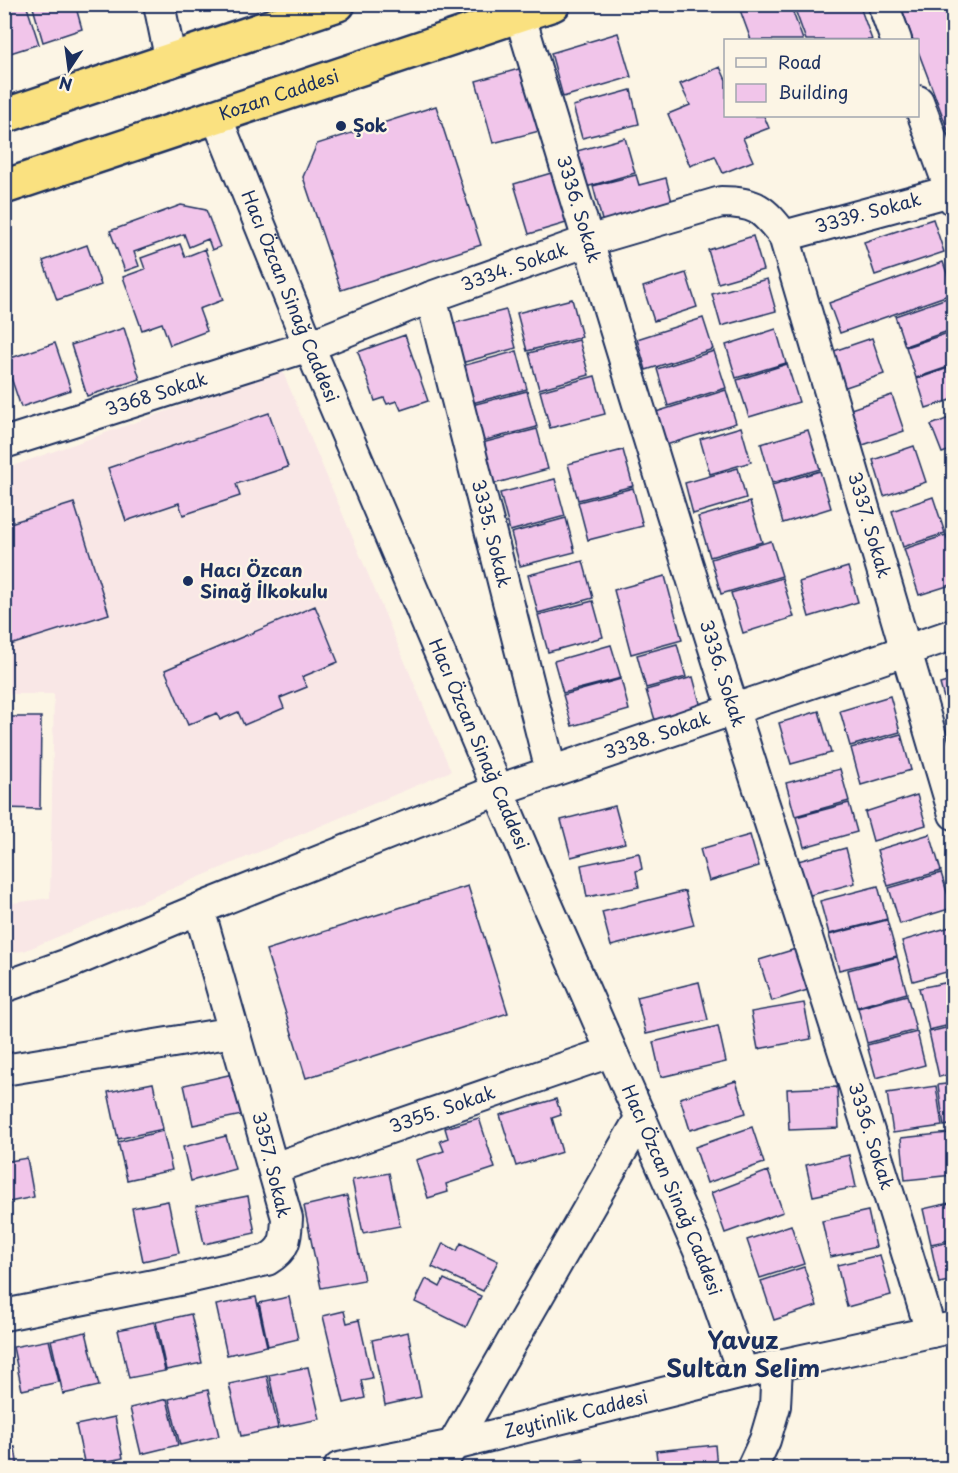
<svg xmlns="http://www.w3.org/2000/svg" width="958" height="1473" font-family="'Playpen Sans',sans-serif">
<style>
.built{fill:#f9e7e6}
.building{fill:#f1c5ea;stroke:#1b2f5e;stroke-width:1.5}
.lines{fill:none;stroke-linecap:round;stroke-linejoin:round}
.minor-casing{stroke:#1b2f5e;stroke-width:34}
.highway-casing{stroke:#1b2f5e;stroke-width:38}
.minor{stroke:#fcf5e5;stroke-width:30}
.highway{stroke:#fae180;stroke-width:33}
.poi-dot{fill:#1b2f5e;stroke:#fcf5e5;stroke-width:2}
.labels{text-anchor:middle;stroke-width:4.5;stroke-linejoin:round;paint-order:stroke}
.street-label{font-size:18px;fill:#1b2f5e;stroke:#fcf5e5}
.poi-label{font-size:18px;font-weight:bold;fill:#1b2f5e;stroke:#fcf5e5;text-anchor:start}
.district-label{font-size:24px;font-weight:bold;fill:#1b2f5e;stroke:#fcf5e5}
</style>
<rect width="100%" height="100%" fill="#fcf5e5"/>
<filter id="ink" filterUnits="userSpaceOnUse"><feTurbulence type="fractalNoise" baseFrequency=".0167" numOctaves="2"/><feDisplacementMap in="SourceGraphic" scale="12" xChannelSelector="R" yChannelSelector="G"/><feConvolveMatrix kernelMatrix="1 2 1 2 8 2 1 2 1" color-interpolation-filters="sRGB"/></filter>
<g filter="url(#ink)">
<path class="built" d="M282,370L451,771L24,951L5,953V904L50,898L54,694H5L4,469Z"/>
<path class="building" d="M4,4H26L39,44L4,55Z
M32,4H75L82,29L43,42Z
M755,4H790L803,40H751L740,10Z
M793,4H859L872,40H806Z
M900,4H954V146L918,51V40H913Z
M618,33L631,77L563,97L551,53Z
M526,67L543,130L493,143L476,81Z
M720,67L726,80V116H764L769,128L743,138L753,161L723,173L715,156L690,166L668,114L690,105L680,84Z
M631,90L639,124L582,138L573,106Z
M436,106L481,245L341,290L303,177L317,144Z
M625,138L635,173L586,187L577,151Z
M558,171L573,221L529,234L514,184Z
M636,175L639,185L666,178L673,206L603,224L593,186Z
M181,205L206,210L220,247L212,250L208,239L189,247L184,234L134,252L139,266L125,271L110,231Z
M933,219L944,252L875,275L864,242Z
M753,236L763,270L718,283L708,250Z
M180,244L185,257L205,249L223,300L199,309L207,331L170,345L162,323L142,330L123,277L145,269L141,258Z
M87,245L101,285L57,300L43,261Z
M943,262L954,293L840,333L829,303Z
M686,273L697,307L654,321L643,287Z
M767,279L776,311L721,326L712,294Z
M947,298L954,316V329L905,346L895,316Z
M572,299L582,337L527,351L517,313Z
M506,310L516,348L461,363L451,324Z
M703,318L713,349L646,370L637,339Z
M124,328L140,379L87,396L71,345Z
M776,329L786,363L736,378L726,345Z
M954,331V365L916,378L906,347Z
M405,335L428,401L401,410L397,401L387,404L384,398L375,401L358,352Z
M872,338L884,374L843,388L831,352Z
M579,340L589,375L539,389L529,353Z
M55,343L71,390L21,407L5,360Z
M517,351L527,389L472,403L462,366Z
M714,351L726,388L668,406L657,369Z
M787,364L799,402L749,417L737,380Z
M954,366V399L926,408L917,379Z
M595,376L605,414L550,428L540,391Z
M726,390L736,423L666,445L656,412Z
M527,391L537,427L482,441L472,405Z
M892,395L904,431L863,445L851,409Z
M269,413L288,467L236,484L240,496L183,515L179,503L126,521L108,468Z
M954,416V449L942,453L931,425Z
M741,427L751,462L710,474L700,439Z
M537,429L548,469L493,484L482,443Z
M808,430L820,469L772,483L761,444Z
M914,446L926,482L884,496L873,460Z
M623,450L633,486L578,500L568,464Z
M738,468L746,498L693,514L685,483Z
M820,471L831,508L783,523L772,485Z
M555,479L565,516L510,531L500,493Z
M633,488L643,526L588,540L578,502Z
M933,497L945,533L903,547L892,511Z
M750,502L762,542L710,557L698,517Z
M74,503L109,614L4,647V525Z
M566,518L575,552L520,566L511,533Z
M946,535L954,560V584L919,595L904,549Z
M771,541L782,576L721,594L711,559Z
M583,561L593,598L538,613L528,575Z
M848,567L858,602L809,617L799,582Z
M665,576L682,640L631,654L614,590Z
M782,578L794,617L743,633L731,593Z
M593,601L603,637L548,652L538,615Z
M315,606L338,662L302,677L307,687L280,698L284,708L244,725L238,712L220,720L217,713L188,725L165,670Z
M677,644L686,677L646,688L637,655Z
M611,645L621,678L563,693L554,661Z
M693,677L701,707L655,720L646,690Z
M621,679L629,710L572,726L563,695Z
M954,680V719L950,720L940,684Z
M890,696L900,732L850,746L840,711Z
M819,711L831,753L791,764L779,723Z
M4,717H41L40,809L4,808Z
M901,734L911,770L861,785L851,748Z
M840,769L849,801L795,816L786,783Z
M917,795L926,825L873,841L865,812Z
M849,803L857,832L804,847L796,817Z
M615,806L625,843L571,857L561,820Z
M930,834L941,871L888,886L877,850Z
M750,835L759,866L709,881L700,849Z
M846,848L855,883L807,896L798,861Z
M639,853L642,869L636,871L639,887L587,897L581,865Z
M941,873L952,908L900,924L889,888Z
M468,886L508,1013L306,1078L266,950Z
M878,886L887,919L829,934L820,901Z
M685,891L694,925L611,946L602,912Z
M887,920L897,956L839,970L829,935Z
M950,927L954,940V970L913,981L902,941Z
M799,948L811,989L772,1001L759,960Z
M897,957L907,993L857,1007L848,970Z
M954,981V1024L929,1030L919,988Z
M699,982L708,1020L646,1034L637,997Z
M907,995L916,1030L867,1043L858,1008Z
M804,1003L811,1039L758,1049L751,1012Z
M718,1026L726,1062L661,1077L653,1042Z
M954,1026V1073L939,1077L929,1032Z
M917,1032L925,1065L876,1078L867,1045Z
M233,1074L242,1115L193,1125L184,1085Z
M736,1081L746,1113L690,1130L680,1098Z
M153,1083L163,1129L118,1139L108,1092Z
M954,1083V1124L944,1126L938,1085Z
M936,1086L942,1126L893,1133L887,1093Z
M837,1087L839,1128L789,1130L787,1089Z
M556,1099L561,1115L552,1118L562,1152L516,1166L500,1115Z
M479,1118L495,1168L446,1184L448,1192L428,1198L416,1160L444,1151L440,1141L448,1138L445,1128Z
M752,1127L764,1163L707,1183L695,1147Z
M163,1131L172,1170L127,1180L118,1142Z
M949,1133L953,1175L905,1180L901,1138Z
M226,1136L235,1169L191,1181L183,1147Z
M849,1155L856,1187L813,1196L806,1165Z
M27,1158L34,1197L4,1203V1162Z
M768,1171L783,1212L725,1233L711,1193Z
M389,1173L400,1226L363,1233L352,1180Z
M248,1196L255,1233L204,1244L196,1206Z
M347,1196L364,1280L321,1288L304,1206Z
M168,1201L179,1253L143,1261L132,1208Z
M954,1202V1239L931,1244L923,1209Z
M868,1211L876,1247L830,1257L822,1221Z
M791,1225L804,1264L760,1278L747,1240Z
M954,1241V1280L939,1283L931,1246Z
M443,1243L457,1251L461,1243L498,1261L483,1291L432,1267Z
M880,1255L891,1295L847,1307L837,1265Z
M804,1267L817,1306L774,1320L761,1281Z
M426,1279L440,1287L444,1279L481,1296L466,1327L415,1302Z
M256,1297L267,1346L227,1355L216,1305Z
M289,1297L298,1339L268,1346L259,1303Z
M344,1311L347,1323L359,1320L372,1378L361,1380L365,1398L344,1403L323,1316Z
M191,1314L202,1363L166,1370L156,1322Z
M154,1322L165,1371L129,1378L118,1330Z
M86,1332L99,1386L63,1394L51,1340Z
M408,1332L421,1397L385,1405L372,1340Z
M49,1340L59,1382L22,1390L13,1347Z
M308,1367L320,1419L280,1427L269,1375Z
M267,1376L278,1428L241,1436L229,1384Z
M208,1390L219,1436L180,1445L169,1399Z
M167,1399L178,1445L141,1454L130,1408Z
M115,1417L123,1458L85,1466L76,1425Z
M715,1445L717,1468H658L656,1451Z
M15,1447L18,1468H4V1449Z
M583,1459L586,1468H545Z"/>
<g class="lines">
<g class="minor-casing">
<g id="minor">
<path d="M159,4L171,62"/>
<path d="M883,4L896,40"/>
<path id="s1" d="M520,16C590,248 660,480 734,711C800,918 869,1124 931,1332"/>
<path d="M918,101L954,200"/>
<path id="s2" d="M216,116L309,346L535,877L703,1260L743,1373"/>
<path id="s3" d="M784,236L954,190"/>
<path id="s4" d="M431,297L551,771"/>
<path id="s5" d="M4,443L309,346L431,297L588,241L721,202C756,202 763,209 784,236L954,814"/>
<path id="s6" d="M4,987L65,965L199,909L498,790L954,634"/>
<path d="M4,1070L234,1032"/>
<path id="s7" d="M274,1168L610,1052"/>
<path d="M4,1315L184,1279L267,1260C286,1249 286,1239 287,1218L199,909"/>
<path d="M447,1455L641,1117"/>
<path id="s8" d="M339,1468L454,1445L743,1373L954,1327"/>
<path d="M752,1468L765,1440L775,1406L777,1366"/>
</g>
</g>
<g class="highway-casing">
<g id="highway">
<path d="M4,116L338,4"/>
<path id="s9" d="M4,187L553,4"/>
</g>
</g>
<use href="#minor" class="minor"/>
<use href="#highway" class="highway"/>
</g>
</g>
<g class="poi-dot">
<circle cx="341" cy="126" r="6"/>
<circle cx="188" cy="581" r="6"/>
</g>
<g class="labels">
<g class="street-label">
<text dy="6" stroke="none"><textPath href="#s9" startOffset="290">Kozan Caddesi</textPath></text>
<text dy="6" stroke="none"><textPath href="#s1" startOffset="202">3336. Sokak</textPath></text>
<text dy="6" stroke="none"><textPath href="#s3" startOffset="87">3339. Sokak</textPath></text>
<text dy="6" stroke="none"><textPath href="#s5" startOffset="540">3334. Sokak</textPath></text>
<text dy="6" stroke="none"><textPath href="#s2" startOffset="195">Hacı Özcan Sinağ Caddesi</textPath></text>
<text dy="6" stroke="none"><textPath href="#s5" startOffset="160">3368 Sokak</textPath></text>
<text dy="6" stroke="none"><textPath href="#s5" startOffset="1134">3337. Sokak</textPath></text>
<text dy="6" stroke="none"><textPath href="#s4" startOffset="244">3335. Sokak</textPath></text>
<text dy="6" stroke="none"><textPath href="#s1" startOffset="688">3336. Sokak</textPath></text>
<text dy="6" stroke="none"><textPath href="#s6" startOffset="700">3338. Sokak</textPath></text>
<text dy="6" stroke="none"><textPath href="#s2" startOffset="681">Hacı Özcan Sinağ Caddesi</textPath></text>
<text dy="6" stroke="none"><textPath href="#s7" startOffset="178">3355. Sokak</textPath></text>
<text dy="6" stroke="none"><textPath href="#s1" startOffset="1174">3336. Sokak</textPath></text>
<text transform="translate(271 1165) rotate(76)" y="6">3357. Sokak</text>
<text dy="6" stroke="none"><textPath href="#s2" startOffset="1167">Hacı Özcan Sinağ Caddesi</textPath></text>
<text dy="6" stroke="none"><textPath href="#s8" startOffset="243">Zeytinlik Caddesi</textPath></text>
</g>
<g class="poi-label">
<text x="353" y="132">Şok</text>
<text x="200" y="577">Hacı Özcan<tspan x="200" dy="21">Sinağ İlkokulu</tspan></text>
</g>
<g class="district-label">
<text x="743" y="1349">Yavuz<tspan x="743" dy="28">Sultan Selim</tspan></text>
</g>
</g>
<rect width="958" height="1473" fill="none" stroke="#fcf5e5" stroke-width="24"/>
<rect x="12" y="12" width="934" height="1449" fill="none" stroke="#1b2f5e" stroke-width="2" filter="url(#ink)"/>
<rect x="724" y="39" width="195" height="78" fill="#fcf5e5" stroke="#a2a6af" stroke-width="1.5"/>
<rect x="736" y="58" width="30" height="9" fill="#fcf5e5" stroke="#a2a6af" stroke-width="1.5"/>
<text x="778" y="69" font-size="18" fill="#1b2f5e">Road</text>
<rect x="736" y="84" width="30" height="18" fill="#f1c5ea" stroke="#a2a6af" stroke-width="1.5"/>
<text x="778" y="99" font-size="18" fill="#1b2f5e">Building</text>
<g transform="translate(69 69) rotate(193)" stroke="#fcf5e5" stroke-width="4.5" paint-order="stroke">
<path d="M0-4.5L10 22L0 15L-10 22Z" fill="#1b2f5e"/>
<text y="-9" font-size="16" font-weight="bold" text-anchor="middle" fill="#1b2f5e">N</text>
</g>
</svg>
